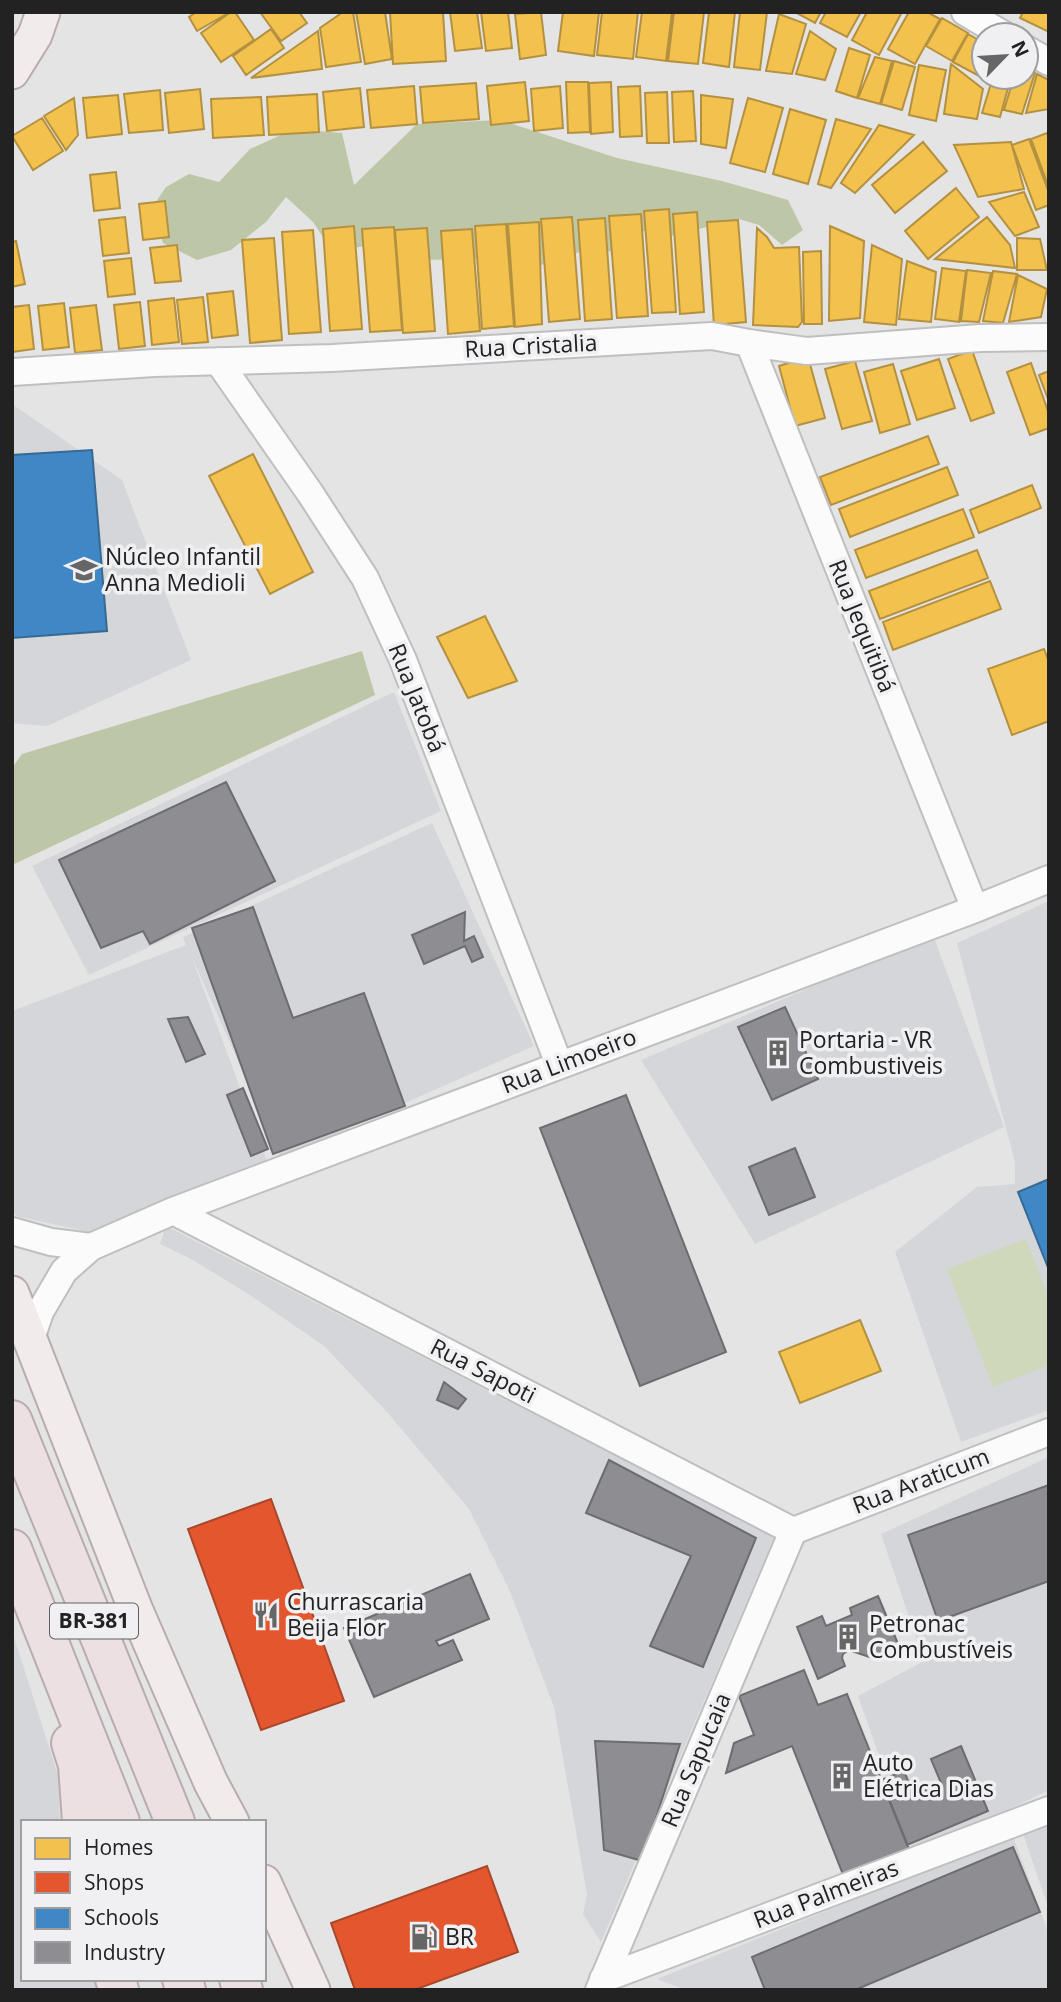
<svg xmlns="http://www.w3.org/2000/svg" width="1061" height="2002" font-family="'Open Sans',sans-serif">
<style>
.built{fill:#d4d6d9}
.green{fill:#cfd8ba}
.forest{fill:#bec6a8}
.homes{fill:#f2c14e;stroke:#b49141;stroke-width:2}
.shops{fill:#e4572e;stroke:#aa472b;stroke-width:2}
.schools{fill:#3f88c5;stroke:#366994;stroke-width:2}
.industry{fill:#8d8d92;stroke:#6d6d71;stroke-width:2}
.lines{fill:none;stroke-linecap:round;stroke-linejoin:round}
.minor-casing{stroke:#bfbfbf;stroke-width:30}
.major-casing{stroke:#b8acaf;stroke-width:37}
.highway-casing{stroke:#b8acaf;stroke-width:42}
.minor{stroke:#fbfbfb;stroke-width:26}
.major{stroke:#f2ebec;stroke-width:33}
.highway{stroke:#ece0e2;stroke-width:38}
.labels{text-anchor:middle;stroke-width:7;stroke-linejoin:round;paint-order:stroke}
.shield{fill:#f0f0f2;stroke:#606061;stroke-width:2}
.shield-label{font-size:21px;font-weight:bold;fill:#222223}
.street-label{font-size:23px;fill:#222223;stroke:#f0f0f2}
.poi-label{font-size:23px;fill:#222223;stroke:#f0f0f2;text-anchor:start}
</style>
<rect width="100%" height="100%" fill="#e4e4e4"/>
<path class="built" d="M12,404L122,480L191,660L47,726L12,723Z
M394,692L441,811L89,975L32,866Z
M432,823L534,1046L281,1158L191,955L267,1161L94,1233L16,1216L12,1208V1011L186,945L183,937Z
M1049,901V1410L961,1442L895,1252L977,1187L1015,1184V1162L957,943Z
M933,935L1004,1127L755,1244L641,1060Z
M166,1226L774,1537L601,1942L583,1914L587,1894L554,1707L509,1589L469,1509L387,1412L324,1346L250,1295L193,1260L160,1244Z
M1049,1457V1790L914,1855L858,1696L924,1661L881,1534Z
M12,1631L58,1775L60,1822H23V1979H97L100,1990H12Z
M1049,1821V1909L1022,1831Z
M1013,1836L1049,1935V1990H685L657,1979Z"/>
<path class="green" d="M1026,1239L1049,1299V1365L993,1387L947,1269Z"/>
<path class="forest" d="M500,120L617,158L722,181L788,200L803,230L782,245L759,225L739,219L663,238L641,230L625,251L580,252L535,267L482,259L414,260L389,273L366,246L344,249L325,240L313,222L286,197L266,222L231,250L197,260L163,243L151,209L166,187L189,174L219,182L250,149L294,129L342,133L354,185L417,124Z
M362,651L375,695L12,865V768L22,754Z"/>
<path class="homes" d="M196,12H230L197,31L189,17Z
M231,12H235L254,40L221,62L201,33Z
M260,12H299L307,23L281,41Z
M343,12H353L361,62L326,67L320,28Z
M356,12H385L392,59L365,64Z
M390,12H443L446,61L393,64Z
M450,12H477L482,48L455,51Z
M481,12H508L512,48L486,51Z
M541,12L546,55L520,59L515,14Z
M563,12H599L594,56L558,51Z
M602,12H638L633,59L597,55Z
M642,12H672L666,61L636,57Z
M674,12H704L698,64L668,61Z
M709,12H735L729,67L703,63Z
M740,12H767L760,70L734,67Z
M795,12H821L815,23Z
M826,12H861L847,37L820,23Z
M867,12H902L879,55L852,40Z
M909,12H927L940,19L915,64L888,49Z
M1023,12H1049V32L1020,18Z
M779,14L806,24L792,74L766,71Z
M942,18L968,33L952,61L926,46Z
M271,29L284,48L246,75L233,56Z
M318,31L322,69L251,78Z
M810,31L836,49L825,80L796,74Z
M968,34L984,43V68L979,76L953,62Z
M849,48L870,55L857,98L836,91Z
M875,57L892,61L880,104L858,98Z
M894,61L915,67L902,110L881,104Z
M951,64L983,89L977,119L944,114Z
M919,65L946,70L936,121L909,115Z
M1026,68L1035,73L1022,114L1004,110L1014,77H1026Z
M1037,74L1049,80V109L1026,113Z
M993,77H1011L1000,117L982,113Z
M525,82L529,121L491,125L487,86Z
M566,82H588L590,132L568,133Z
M611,82L613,132L591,134L589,83Z
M476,83L479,119L423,123L420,87Z
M414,86L417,124L371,128L367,90Z
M560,86L563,128L534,131L531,89Z
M640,86L642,136L620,137L618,87Z
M360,88L364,127L327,131L323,92Z
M200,89L204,129L169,133L165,93Z
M160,90L163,130L129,133L124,94Z
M693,91L696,141L674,142L672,92Z
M667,92L669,143H647L645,93Z
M317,94L319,132L269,135L267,97Z
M118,95L122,134L87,138L83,98Z
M701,95L733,99L726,148L701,144Z
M261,97L264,135L213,138L211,99Z
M74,98L78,135L66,150L44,116Z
M748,98L783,108L765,172L730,163Z
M790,109L826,120L808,184L773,174Z
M42,118L63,151L33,170L12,136Z
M836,119L871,129L831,188L818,184Z
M879,125L914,135L855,193L841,183Z
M1047,133L1049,138V188L1031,139Z
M1029,139L1049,193V205L1036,210L1012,145Z
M923,142L947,171L895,213L872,185Z
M1011,142L1024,189L978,197L954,145Z
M116,172L120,208L94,211L90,175Z
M956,188L979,217L928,259L905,231Z
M1024,192L1039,227L1015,236L989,202Z
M165,201L169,237L143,240L139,204Z
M669,209L676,312L652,313L644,211Z
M697,212L704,312L680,314L673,214Z
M641,214L648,316L617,318L609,216Z
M125,217L129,253L103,256L99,220Z
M572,217L580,319L549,322L541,219Z
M987,217L1010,245L1015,268L935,259Z
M605,218L612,319L585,321L578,220Z
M738,220L746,322L714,325L707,222Z
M539,222L542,324L515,327L508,224Z
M506,224L514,326L482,329L475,226Z
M354,226L362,329L330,331L323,229Z
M830,226L864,241L860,318L829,321Z
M394,227L402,330L370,332L362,229Z
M427,228L435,331L403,333L395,230Z
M757,228L767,237L774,248L799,247L802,322L798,327L753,325Z
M472,229L480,331L448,334L441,231Z
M313,230L321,332L289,334L282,232Z
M274,238L282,340L250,343L242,240Z
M1017,238L1040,239L1047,270H1017Z
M16,241L25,284L12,287V242Z
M177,245L181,281L155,283L150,248Z
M872,245L902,259L896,325L864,322Z
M821,251L822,324H804L803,252Z
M131,258L135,294L108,297L104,261Z
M907,261L936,272L931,322L899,319Z
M942,268L966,271L959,322L935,319Z
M967,270L991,273L979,322L961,321Z
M993,271L1017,274L1003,323L983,321Z
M1018,275L1047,289L1041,317L1009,322Z
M233,291L238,335L212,338L207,294Z
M203,297L208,342L182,344L177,300Z
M174,298L179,342L152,345L148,301Z
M140,302L145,346L119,349L114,305Z
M64,303L69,347L43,350L38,306Z
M29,305L34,349L12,352V307Z
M96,305L102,350L75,353L70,308Z
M972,350L994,413L971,421L948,359Z
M808,357L825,418L795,426L779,366Z
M939,359L955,408L917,420L901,371Z
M855,361L872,421L842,429L825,369Z
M1031,363L1049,414V428L1030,435L1007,372Z
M893,364L910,424L880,433L864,372Z
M1049,371V402L1039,375Z
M928,436L939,464L831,505L820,477Z
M253,454L313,572L270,594L209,476Z
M947,467L958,495L850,537L839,509Z
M1032,485L1041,508L979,533L970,510Z
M963,509L974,537L866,578L855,550Z
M977,550L988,578L880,619L869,591Z
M990,581L1001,609L893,650L883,622Z
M485,616L517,681L468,698L437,637Z
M1044,649L1049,662V721L1012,735L988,669Z
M860,1320L881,1371L800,1403L779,1352Z"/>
<path class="shops" d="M271,1499L344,1701L261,1730L188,1529Z
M487,1866L518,1952L414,1990H355L331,1923Z"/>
<path class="schools" d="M92,450L107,631L12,638V455Z
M1049,1179V1270L1018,1192Z"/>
<path class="industry" d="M226,782L275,881L150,944L143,931L101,948L59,860Z
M253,907L293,1018L364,993L405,1106L273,1154L192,928Z
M465,912L464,941L474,936L483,957L472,962L465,946L424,964L412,935Z
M785,1007L818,1079L772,1100L738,1027Z
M188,1017L205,1054L186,1062L168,1019Z
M243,1088L268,1149L251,1156L227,1095Z
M626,1095L726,1352L640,1386L540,1128Z
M795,1148L815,1197L769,1215L749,1167Z
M444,1382L466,1399L458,1409L437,1400Z
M609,1460L756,1538L703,1667L650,1646L691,1556L586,1513Z
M1049,1485V1581L938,1621L908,1535Z
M470,1574L489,1619L436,1641L439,1646L453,1640L462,1660L374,1697L344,1628Z
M878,1596L899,1646L872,1658L849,1650L843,1654L842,1658L845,1666L818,1679L797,1627L822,1616L826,1626L852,1615L850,1608Z
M804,1670L818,1705L847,1694L910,1851L844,1877L792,1746L726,1773L734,1743L754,1735L739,1696Z
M595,1741L680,1744L642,1861L604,1850Z
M961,1746L988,1811L907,1845L881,1780L904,1771L914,1795L941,1783L931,1759Z
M1013,1847L1040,1912L855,1990H765L752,1957Z"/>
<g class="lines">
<g class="minor-casing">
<path id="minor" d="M965,12L1004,35
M1026,49L1049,62
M749,343L975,909
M218,361L310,493L365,578L403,660L559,1064
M12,372L154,363L332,358L712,336L749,343L807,351L980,338L1049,337
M173,1211L793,1531
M12,1231L51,1242L91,1247
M30,1342L40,1312L64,1271L91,1247L173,1211L975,909L1049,879
M793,1531L1049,1432
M603,1979L1049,1810
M599,1990L793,1531"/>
</g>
<g class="major-casing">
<path id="major" d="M12,72L35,35L43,12
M12,1293L135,1608L211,1783L232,1822
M264,1882L313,1990"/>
</g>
<g class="highway-casing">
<path id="highway" d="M12,1420L175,1822
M12,1549L120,1822
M71,1743L78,1765L82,1822
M115,1979L119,1990
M182,1979L186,1990
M239,1979L243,1990"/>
</g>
<use href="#minor" class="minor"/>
<use href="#major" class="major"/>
<use href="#highway" class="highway"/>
</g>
<defs>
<g id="school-bare" transform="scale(2.1)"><path d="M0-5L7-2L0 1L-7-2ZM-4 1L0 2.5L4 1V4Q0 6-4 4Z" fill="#666667" stroke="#f0f0f2" stroke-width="2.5" paint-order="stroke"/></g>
<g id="building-bare" transform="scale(2.1)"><path d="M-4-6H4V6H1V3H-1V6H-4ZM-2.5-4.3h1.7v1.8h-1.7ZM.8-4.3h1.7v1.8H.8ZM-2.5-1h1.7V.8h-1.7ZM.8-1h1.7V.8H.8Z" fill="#666667" stroke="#f0f0f2" stroke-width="2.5" paint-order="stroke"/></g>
<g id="restaurant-bare" transform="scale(2.1)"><path d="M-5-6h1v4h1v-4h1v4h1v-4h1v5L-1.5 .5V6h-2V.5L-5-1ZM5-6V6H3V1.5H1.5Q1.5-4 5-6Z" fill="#666667" stroke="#f0f0f2" stroke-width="2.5" paint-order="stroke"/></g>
<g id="fuel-bare" transform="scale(2.1)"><path d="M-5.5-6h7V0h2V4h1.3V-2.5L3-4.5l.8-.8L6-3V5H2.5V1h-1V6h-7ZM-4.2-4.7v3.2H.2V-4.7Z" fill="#666667" stroke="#f0f0f2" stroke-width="2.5" paint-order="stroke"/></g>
</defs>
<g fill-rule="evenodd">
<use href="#school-bare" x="84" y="570"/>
<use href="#building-bare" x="778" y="1053"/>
<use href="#restaurant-bare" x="266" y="1615"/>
<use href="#building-bare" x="848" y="1637"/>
<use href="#building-bare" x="842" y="1776"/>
<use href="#fuel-bare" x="424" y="1937"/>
</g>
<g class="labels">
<rect class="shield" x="50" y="1603.5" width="88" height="35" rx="5"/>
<g class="shield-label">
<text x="94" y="1628">BR-381</text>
</g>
<g class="street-label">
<text transform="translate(531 346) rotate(-3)" y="8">Rua Cristalia</text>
<text transform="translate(862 626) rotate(68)" y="8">Rua Jequitibá</text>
<text transform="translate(417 698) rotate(68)" y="8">Rua Jatobá</text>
<text transform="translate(569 1061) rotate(-21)" y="8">Rua Limoeiro</text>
<text transform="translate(483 1371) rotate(27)" y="8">Rua Sapoti</text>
<text transform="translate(921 1481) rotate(-21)" y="8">Rua Araticum</text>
<text transform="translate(696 1760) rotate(-67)" y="8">Rua Sapucaia</text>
<text transform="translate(826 1894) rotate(-21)" y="8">Rua Palmeiras</text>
</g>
<g class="poi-label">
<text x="105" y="565">Núcleo Infantil<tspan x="105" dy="26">Anna Medioli</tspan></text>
<text x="799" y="1048">Portaria - VR<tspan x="799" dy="26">Combustiveis</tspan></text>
<text x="287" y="1610">Churrascaria<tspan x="287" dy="26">Beija Flor</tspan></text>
<text x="869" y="1632">Petronac<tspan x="869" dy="26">Combustíveis</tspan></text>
<text x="863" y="1771">Auto<tspan x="863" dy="26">Elétrica Dias</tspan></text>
<text x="445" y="1945">BR</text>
</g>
</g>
<rect width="1061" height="2002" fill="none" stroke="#222223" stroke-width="28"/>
<rect x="21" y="1820" width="245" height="161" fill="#f0f0f2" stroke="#9e9e9f" stroke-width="2"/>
<rect x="35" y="1838" width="35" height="21" fill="#f2c14e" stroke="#9e9e9f" stroke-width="2"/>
<text x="84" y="1855" font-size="21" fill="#222223">Homes</text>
<rect x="35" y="1872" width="35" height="21" fill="#e4572e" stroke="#9e9e9f" stroke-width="2"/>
<text x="84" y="1890" font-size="21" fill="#222223">Shops</text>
<rect x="35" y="1908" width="35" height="21" fill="#3f88c5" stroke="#9e9e9f" stroke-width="2"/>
<text x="84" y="1925" font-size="21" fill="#222223">Schools</text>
<rect x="35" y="1942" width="35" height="21" fill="#8d8d92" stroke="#9e9e9f" stroke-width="2"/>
<text x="84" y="1960" font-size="21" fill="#222223">Industry</text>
<g transform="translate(1005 56) rotate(65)"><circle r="33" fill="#f0f0f2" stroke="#9e9e9f" stroke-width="2"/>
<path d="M0-5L12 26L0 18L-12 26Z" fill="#666667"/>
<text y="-10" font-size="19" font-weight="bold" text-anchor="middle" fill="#222223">N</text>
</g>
</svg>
